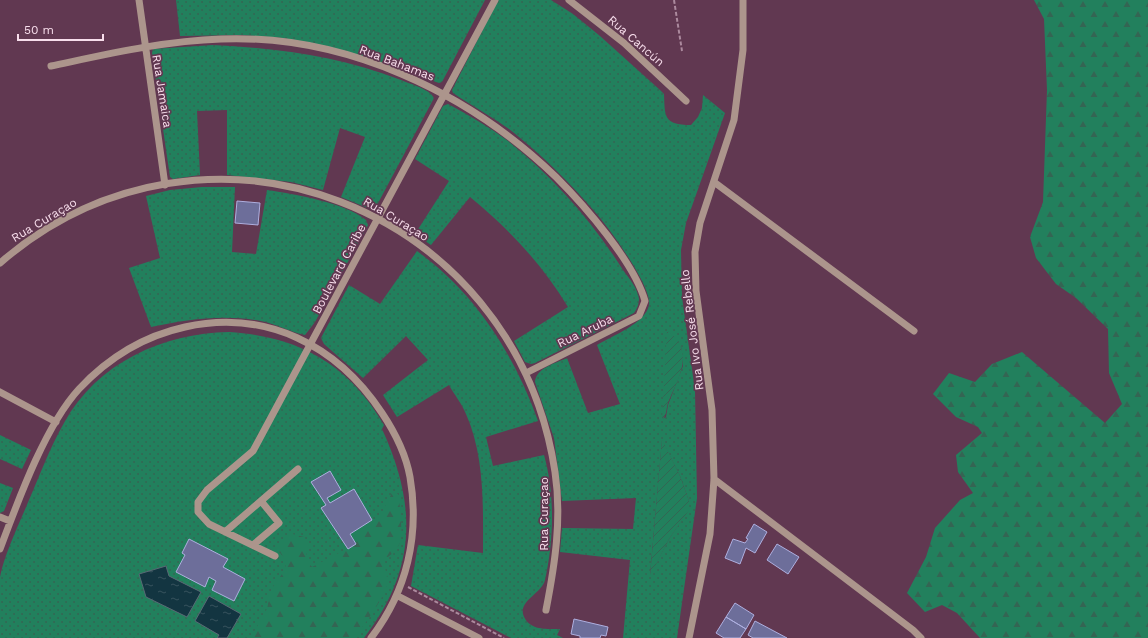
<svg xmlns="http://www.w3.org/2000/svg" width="1148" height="638" font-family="'Work Sans',sans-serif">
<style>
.grass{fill:url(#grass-dots);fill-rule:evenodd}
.forest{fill:url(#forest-firs)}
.garden{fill:url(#garden-furrows)}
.water{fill:url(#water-ripples);stroke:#586874}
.building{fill:#6d6e9a;stroke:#aeafdf}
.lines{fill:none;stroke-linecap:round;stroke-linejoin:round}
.path{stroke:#ac8a9e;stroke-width:2;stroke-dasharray:4 2;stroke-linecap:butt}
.minor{stroke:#ac958c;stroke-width:7}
.labels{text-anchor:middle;stroke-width:3.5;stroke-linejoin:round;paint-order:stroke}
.street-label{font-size:12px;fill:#f8deec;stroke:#613851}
</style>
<defs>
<pattern id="grass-dots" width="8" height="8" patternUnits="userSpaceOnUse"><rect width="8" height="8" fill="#22805d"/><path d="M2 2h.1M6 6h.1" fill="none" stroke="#346553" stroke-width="1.8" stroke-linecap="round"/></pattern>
<pattern id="forest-firs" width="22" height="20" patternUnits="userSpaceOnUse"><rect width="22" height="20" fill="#22805d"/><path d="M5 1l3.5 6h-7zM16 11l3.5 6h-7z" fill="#346553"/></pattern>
<pattern id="garden-furrows" width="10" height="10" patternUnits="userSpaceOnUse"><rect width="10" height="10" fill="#22805d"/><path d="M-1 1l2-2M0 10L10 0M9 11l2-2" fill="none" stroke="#346553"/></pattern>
<pattern id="water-ripples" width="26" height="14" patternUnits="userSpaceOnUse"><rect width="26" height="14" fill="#133541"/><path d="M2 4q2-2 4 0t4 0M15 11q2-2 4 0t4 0" fill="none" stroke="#36525d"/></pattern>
</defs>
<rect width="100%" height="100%" fill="#613851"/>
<path class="grass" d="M176,0H485L442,82L439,83L337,49L283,38L241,35L180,36Z
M498,0H551L573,14L600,36L660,90L664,94C665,116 663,125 691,125L698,117L702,108L703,95L725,113L686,223L681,250L682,297L695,391L697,498L677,638H623L630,560L560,552L562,528L633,529L636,498L562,501L554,438L535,382C536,368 556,363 567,358L588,413L620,404L597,345C612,336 646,323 649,305C653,288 608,226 595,212C572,185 546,159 519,137C499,120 475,108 453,93L452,90ZM681,346L683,366L668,405L666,417L662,419ZM662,440L680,476L689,501V509L669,539L650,575Z
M213,45C277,48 340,56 401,80C410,84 423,87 431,94L434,98L377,205L370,209L341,197L365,137L340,128L323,190L291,182L227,175V110L197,111L200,175L173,179L170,177L152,53L153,49Z
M448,104C469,115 489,127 508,141C553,177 592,221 623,270C629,278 638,289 639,299C639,304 637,309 634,313L535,363L531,364L525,362L514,341L568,307C542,264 509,229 470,197L431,245L415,234L449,181L415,159L443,106Z
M202,187H235L232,252L256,254L267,190C294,194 346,203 366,220L368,225L315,322L305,335C290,332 276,324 261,321C224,314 187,319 151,327L129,268L160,258L146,196L170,190Z
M417,251C476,294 514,354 538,421L486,437L493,466L544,455C555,494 554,540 545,580C542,593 520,600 523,614C528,631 547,629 560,629L557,635L563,638H511L411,586L418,545L483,553C483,507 485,457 466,414C462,404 454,394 449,385L397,417L383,395L428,360L406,336L363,378L324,344L321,338L349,285L380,304Z
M229,332C298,336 349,364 384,425L382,429C417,505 417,569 364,638H0C0,620 0,594 0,577C4,555 20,522 29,500C40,475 50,447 64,423C97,363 163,333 229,332Z
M0,435L31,450L22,469L0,459Z
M0,483L13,488L4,511L0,513Z"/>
<path class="forest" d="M1034,0H1148V638H980L957,613L942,605L925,612L907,593L926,557L935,528L960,500L973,493L958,472L956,455L982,433L978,427L956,417L933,394L949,373L975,382L992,364L1022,352L1105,423L1122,404L1109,373L1108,329L1076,298L1056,284L1036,258L1030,237L1043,202L1047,90L1044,19Z
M392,493L398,494C400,503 403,534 400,542C398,550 389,556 383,561C384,567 387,573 388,579C390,591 362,628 354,638H250C255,629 262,621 266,611C269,605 268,599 270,593C277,575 300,564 274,549L292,534L304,537L308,543L306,559L312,567L356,544L350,534L380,516Z"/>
<path class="garden" d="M667,331C671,333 673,335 676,339C692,360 676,382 668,403C666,409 667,415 662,420Z
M662,439L680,476L689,501V510L669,539L650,576Z"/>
<path class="water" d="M166,566L169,576L201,592L187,617L146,597L139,574Z
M209,596L241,614L227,638H217L219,635L195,621Z"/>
<path class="building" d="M237,201L260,203L258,225L235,223Z
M330,471L341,490L327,498L330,503L354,489L372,520L350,534L356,544L348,549L321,508L326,505L311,482Z
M754,524L767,532L755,553L746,548L740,564L725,558L733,539L745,543L748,539L746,538Z
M189,539L228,559L223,567L245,579L234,601L212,590L216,581L209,577L205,587L176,572L185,555L182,553Z
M777,544L799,557L788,574L767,560Z
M735,603L754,615L746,629L726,617Z
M726,617L746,629L740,638H724L716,633Z
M574,619L608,627L606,636L601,635L600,638H580V636L571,634Z
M755,621L787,638H753L748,635Z"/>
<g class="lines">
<path class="path" d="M674,0L682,51
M408,587L504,638"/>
<path class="minor" d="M139,0L165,185
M569,0L624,43L686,101
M51,66C108,54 163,41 221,39C345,34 468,92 556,177C585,206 634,262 645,301L639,316L526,373
M714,182L914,331
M0,263C205,86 515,206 555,472C562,518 555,564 546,610
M0,392L56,422
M714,479L913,630L921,638
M0,517L10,521
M225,532L298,469
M253,545L279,523L261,501
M0,549C18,501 45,426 79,389C108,358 144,336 185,327C266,309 337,345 382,413C394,431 406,455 410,477C420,535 407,591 371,638
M275,556L209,524L198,512V502L207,490L253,451L495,0
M398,596L479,638
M689,638L710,534L714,479L712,410L696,291L695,252L700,223L734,120L743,50V0"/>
</g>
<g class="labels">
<g class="street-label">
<text transform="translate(636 41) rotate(41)" y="4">Rua Cancún</text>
<text transform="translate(397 63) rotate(21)" y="4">Rua Bahamas</text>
<text transform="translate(162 91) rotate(81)" y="4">Rua Jamaica</text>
<text transform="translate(396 219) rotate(31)" y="4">Rua Curaçao</text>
<text transform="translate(44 220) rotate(-31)" y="4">Rua Curaçao</text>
<text transform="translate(339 269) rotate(-62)" y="4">Boulevard Caribe</text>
<text transform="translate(692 330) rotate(-97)" y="4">Rua Ivo José Rebello</text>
<text transform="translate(585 331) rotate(-26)" y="4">Rua Aruba</text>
<text transform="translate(544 514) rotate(-90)" y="4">Rua Curaçao</text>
</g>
</g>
<path d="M18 34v6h85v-6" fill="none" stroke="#f8deec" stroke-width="2"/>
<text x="24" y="34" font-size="12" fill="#f8deec" stroke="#613851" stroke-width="3" paint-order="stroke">50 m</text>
</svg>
